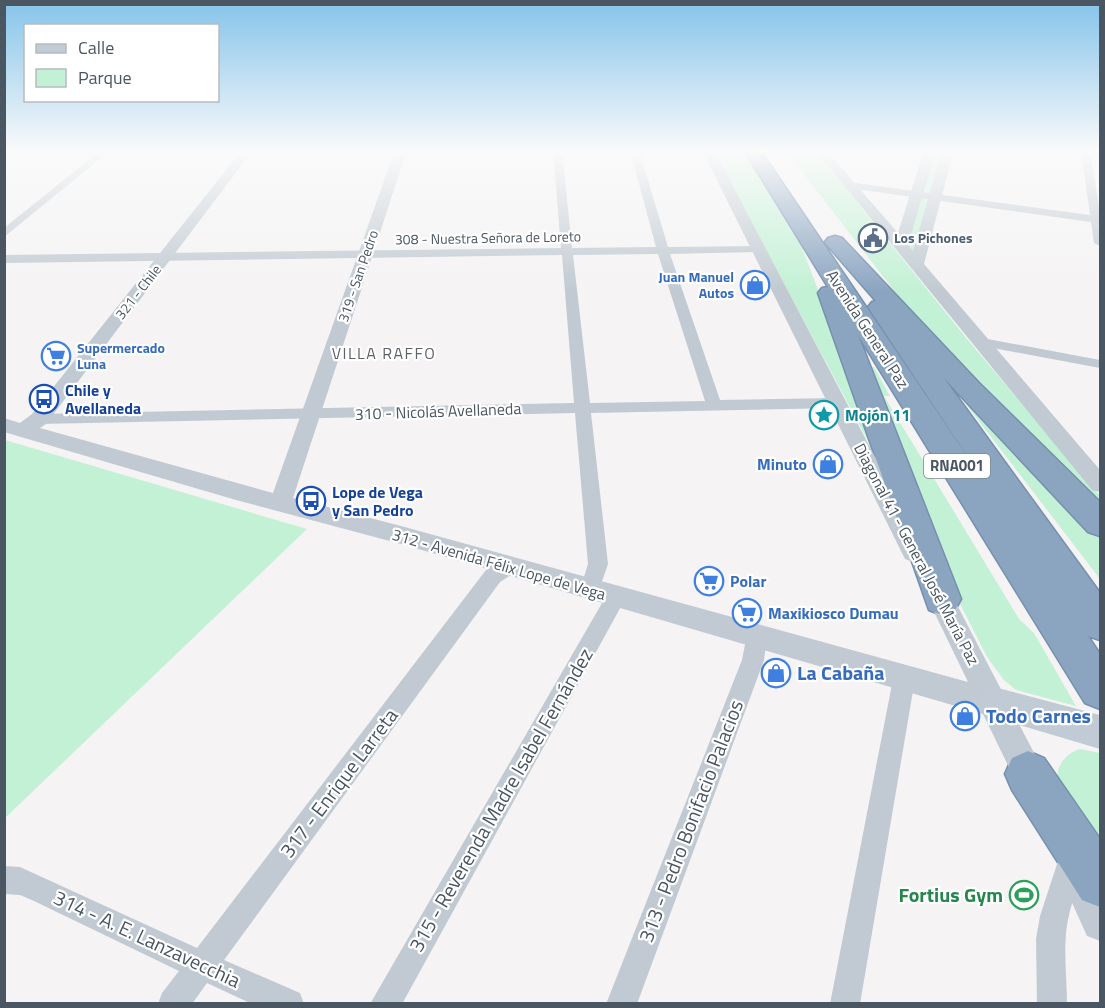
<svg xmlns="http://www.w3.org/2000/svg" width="1105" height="1008" font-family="'Titillium Web',sans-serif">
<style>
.green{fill:#c3f1d5}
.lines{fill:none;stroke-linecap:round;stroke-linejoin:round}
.motorway-casing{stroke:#7690ad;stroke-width:3}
.minor{fill:#c1cad2;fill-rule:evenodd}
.tertiary{fill:#c1cad2;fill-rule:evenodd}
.secondary{fill:#c1cbd6;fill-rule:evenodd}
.motorway{fill:#8ba5c1;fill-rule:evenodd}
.labels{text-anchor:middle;stroke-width:4.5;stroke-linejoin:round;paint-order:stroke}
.far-street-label{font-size:14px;fill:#4a5661;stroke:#fff}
.far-service-label{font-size:14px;font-weight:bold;fill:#4e5e75;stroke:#fff;text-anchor:start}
.far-shop-label{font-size:14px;font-weight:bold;fill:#366cbe;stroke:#fff;text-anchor:end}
.shield{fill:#fff;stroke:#808990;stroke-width:1.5}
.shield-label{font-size:15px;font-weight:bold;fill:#4a5661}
.street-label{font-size:16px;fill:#4a5661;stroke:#fff}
.far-quarter-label{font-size:16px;letter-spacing:1.5px;fill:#5f6368;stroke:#fff}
.transit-label{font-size:16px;font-weight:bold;fill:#164399;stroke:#fff;text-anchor:start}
.culture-label{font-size:16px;font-weight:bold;fill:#0d838f;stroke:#fff;text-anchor:start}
.shop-label{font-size:16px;font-weight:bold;fill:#366cbe;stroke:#fff;text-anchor:start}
.near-shop-label{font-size:20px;font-weight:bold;fill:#366cbe;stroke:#fff;text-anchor:start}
.near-street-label{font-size:20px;fill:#4a5661;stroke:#fff}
.near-leisure-label{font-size:20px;font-weight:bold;fill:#27864d;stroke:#fff;text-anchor:end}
</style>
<rect width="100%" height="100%" fill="#f5f3f3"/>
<path class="green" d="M713,150H742L802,248L876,441H868Z
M785,150H815L967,339L1100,496V517L920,324Z
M930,150H948L916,267L900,248Z
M867,367H874L890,396H884L1019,619L1034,633L1076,706L1016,690L1004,680L987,657L936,556Z
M955,390H964L1100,534V579Z
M5,440L307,529L5,818L4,440Z
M1080,749L1100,753V859C1089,839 1061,801 1058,781C1055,765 1067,753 1080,749Z"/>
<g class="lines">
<g class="motorway-casing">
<path id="motorway" d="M744,150H760L994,496L868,307L872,302L876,301L828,246L825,242L828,238L835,236L842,238L979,383L1100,502V536L1088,532L943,377L1100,593V640L1088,636L1100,654V709L1085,703L858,335L961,599L955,610L942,615L929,610L818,293L822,288L828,287Z
M1028,751L1044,758L1100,839V907L1082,900L1012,790L1005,774L1012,758Z"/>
</g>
<path class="minor" d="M101,150H111L4,237V228Z
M553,150H562L572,248L656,247L630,150H639L668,247L757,246L763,249L757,252L670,254L720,400L838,398L846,403L838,408L591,413L608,564L597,596L590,599L583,596L580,590L588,564L575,413L39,424L33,423L31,419L33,415L39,414L574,403L562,255L4,263V255L561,248ZM658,254L705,401L590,403L573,255Z
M1081,150H1090L1100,213V246L1094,243L1091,222L848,188L843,185L848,182L1090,215Z
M982,338L1100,360V368L977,345L975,342L977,339Z
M507,559L514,561L517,567L514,573L500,582L224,960L300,993L304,1004H252L207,983L192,1004H158L162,993L179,971L34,901L20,895L4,894V866L20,867L197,948L486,570Z
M616,588L623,591L626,597L623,603L402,1004H370L609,591Z
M756,626L764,629L767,636L764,660L637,1004H606L742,660L748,629Z
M904,668L912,672L915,679L860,1004H830L893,679L896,672Z
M1071,848L1081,852C1088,871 1073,895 1069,915C1062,943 1067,975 1067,1004H1037L1036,939L1040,916L1061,852Z"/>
<path class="tertiary" d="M242,150H253L46,424L40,428L273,493L395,150H407L293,498L401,526L968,682L921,585L925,578L934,574L943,578L1043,770L1048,781L1043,792L1032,797L1021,792L983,714L401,544L236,500L4,432V418L20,423L32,414Z
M702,150H714L925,552L921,559L913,562L905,559Z
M815,150H826L898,233L924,150H936L908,245L913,251L942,150H954L924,264L1100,470V492L1092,490Z
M1077,859L1089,864L1100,886V941L1087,936L1060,876L1065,864Z"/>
<path class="secondary" d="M994,687L1100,715V749L982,714L978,703L982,692Z"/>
<use href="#motorway" class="motorway"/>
</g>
<linearGradient id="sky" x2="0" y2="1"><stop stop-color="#85c3ea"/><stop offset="0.52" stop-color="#fafafa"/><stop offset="1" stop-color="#fafafa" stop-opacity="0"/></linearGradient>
<rect width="1105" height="291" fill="url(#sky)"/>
<defs>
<g id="civic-ring" transform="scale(1.5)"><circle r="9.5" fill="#fff" stroke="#5c6f8a" stroke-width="1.5"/><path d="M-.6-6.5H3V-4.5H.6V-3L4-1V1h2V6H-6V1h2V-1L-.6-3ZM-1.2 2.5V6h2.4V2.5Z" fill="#5c6f8a"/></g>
<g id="shop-ring" transform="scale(1.5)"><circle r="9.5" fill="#fff" stroke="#3f7fe0" stroke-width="1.5"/><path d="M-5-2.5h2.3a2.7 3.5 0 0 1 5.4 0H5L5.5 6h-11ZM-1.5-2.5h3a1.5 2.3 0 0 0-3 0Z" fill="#3f7fe0"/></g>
<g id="supermarket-ring" transform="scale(1.5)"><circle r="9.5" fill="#fff" stroke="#3f7fe0" stroke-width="1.5"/><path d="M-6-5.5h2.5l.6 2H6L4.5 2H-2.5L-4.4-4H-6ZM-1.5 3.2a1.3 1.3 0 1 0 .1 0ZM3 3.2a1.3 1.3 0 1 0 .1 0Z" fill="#3f7fe0"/></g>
<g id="bus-ring" transform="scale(1.5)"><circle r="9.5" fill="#fff" stroke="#1a4fb4" stroke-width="1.5"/><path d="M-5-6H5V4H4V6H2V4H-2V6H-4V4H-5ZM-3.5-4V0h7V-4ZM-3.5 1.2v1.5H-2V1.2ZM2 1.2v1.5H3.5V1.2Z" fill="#1a4fb4"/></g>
<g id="sight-ring" transform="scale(1.5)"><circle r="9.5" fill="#fff" stroke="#0f9aa8" stroke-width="1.5"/><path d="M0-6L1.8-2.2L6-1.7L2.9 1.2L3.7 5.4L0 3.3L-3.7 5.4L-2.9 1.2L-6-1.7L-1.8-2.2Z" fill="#0f9aa8"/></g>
<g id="stadium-ring" transform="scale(1.5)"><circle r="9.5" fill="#fff" stroke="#2e9e5b" stroke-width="1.5"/><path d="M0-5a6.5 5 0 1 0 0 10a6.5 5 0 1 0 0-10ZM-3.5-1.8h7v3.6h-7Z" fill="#2e9e5b"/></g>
</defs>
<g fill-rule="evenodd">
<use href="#civic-ring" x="873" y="238"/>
<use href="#shop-ring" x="755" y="285"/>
<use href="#supermarket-ring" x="56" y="356"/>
<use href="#bus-ring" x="44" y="399"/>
<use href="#sight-ring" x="824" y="415"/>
<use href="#shop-ring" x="828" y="464"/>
<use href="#bus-ring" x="311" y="501"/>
<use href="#supermarket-ring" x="709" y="581"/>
<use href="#supermarket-ring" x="747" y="613"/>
<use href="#shop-ring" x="776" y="673"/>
<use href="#shop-ring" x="965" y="716"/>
<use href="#stadium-ring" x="1024" y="895"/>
</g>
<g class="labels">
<g class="far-street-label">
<text transform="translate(488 238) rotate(-1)" y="5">308 - Nuestra Señora de Loreto</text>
<text transform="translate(358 276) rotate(-71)" y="5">319 - San Pedro</text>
<text transform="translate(138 292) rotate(-52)" y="5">321 - Chile</text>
</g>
<g class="far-service-label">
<text x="894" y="243">Los Pichones</text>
</g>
<g class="far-shop-label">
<text x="734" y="282">Juan Manuel<tspan x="734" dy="16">Autos</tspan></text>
<text x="77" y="353" text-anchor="start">Supermercado<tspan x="77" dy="16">Luna</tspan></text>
</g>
<rect class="shield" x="924" y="454" width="66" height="24" rx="4.5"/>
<g class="shield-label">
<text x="957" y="471">RNA001</text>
</g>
<g class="street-label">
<text transform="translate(868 329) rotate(57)" y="6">Avenida General Paz</text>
<text transform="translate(438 411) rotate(-2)" y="6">310 - Nicolás Avellaneda</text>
<text transform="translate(917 554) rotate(62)" y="6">Diagonal 41 - General José María Paz</text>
<text transform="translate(499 564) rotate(16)" y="6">312 - Avenida Félix Lope de Vega</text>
</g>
<g class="far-quarter-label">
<text x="384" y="359">VILLA RAFFO</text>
</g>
<g class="transit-label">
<text x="65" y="396">Chile y<tspan x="65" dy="18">Avellaneda</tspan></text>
<text x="332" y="498">Lope de Vega<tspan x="332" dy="18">y San Pedro</tspan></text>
</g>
<g class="culture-label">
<text x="845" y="421">Mojón 11</text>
</g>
<g class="shop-label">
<text x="807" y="470" text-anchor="end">Minuto</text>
<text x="730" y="587">Polar</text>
<text x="768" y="619">Maxikiosco Dumau</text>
</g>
<g class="near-shop-label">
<text x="797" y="680">La Cabaña</text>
<text x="986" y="723">Todo Carnes</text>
</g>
<g class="near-street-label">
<text transform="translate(339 783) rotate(-53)" y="7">317 - Enrique Larreta</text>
<text transform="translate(501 800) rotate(-60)" y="7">315 - Reverenda Madre Isabel Fernández</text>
<text transform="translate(691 821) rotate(-69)" y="7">313 - Pedro Bonifacio Palacios</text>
<text transform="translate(147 939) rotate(25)" y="7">314 - A. E. Lanzavecchia</text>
</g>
<g class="near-leisure-label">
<text x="1003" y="902">Fortius Gym</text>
</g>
</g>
<rect width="1105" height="1008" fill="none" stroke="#4a5661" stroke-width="12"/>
<rect x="24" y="24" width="195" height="78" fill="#ffffff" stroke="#b7bbc0" stroke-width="1.5"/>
<rect x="36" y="44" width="30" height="9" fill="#c1cbd6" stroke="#b7bbc0" stroke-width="1.5"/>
<text x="78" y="54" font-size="18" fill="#4a5661">Calle</text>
<rect x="36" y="69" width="30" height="18" fill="#c3f1d5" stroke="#b7bbc0" stroke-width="1.5"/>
<text x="78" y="84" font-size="18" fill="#4a5661">Parque</text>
</svg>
